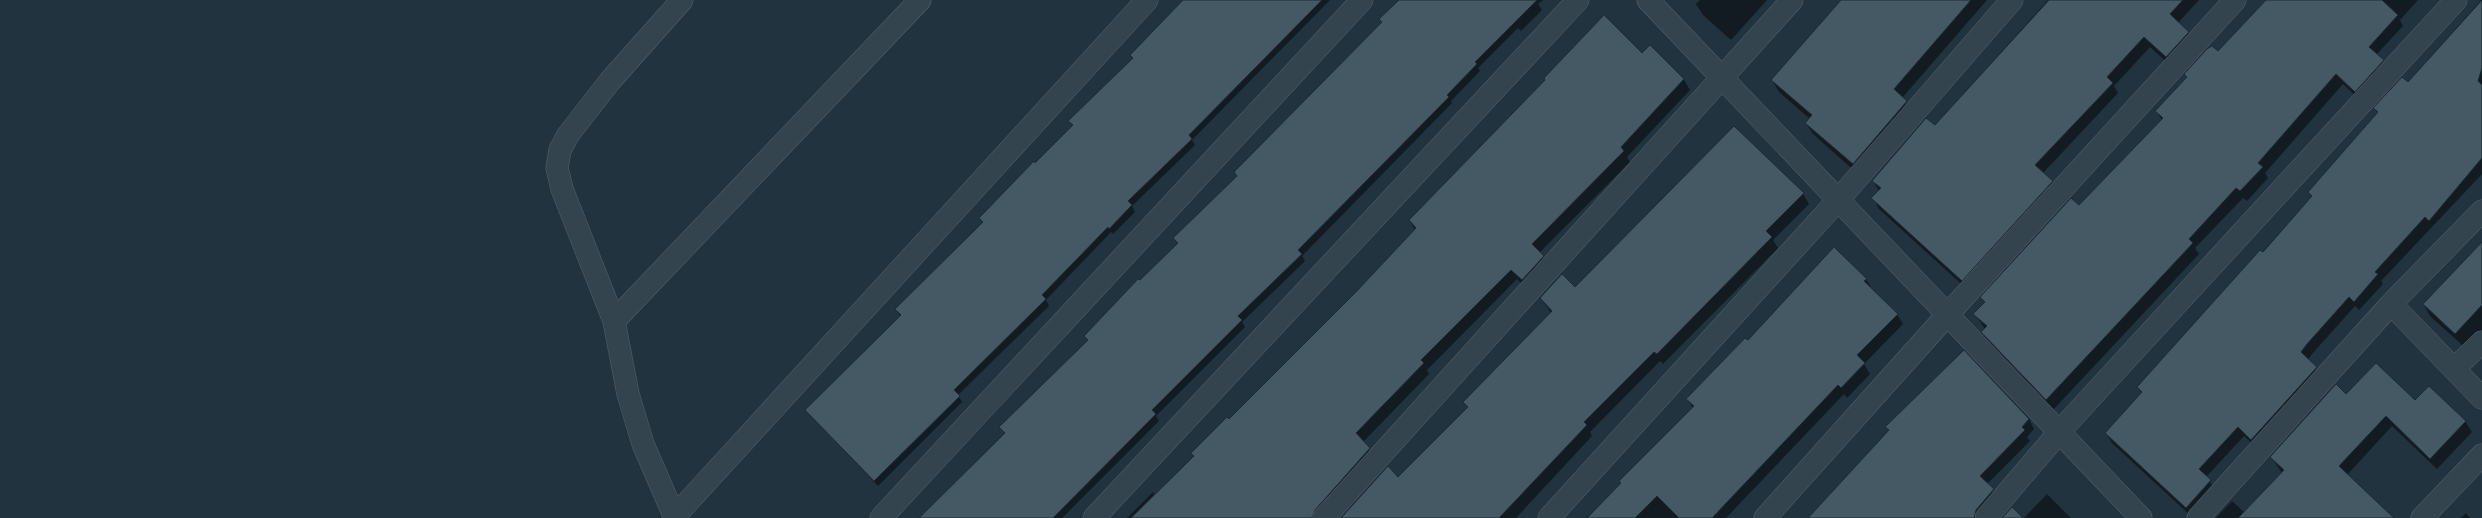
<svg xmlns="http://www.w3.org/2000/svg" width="2482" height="518" font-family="'Alegreya Sans',sans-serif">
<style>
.shadow{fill:#0007}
.building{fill:#445964;stroke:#1c2b35}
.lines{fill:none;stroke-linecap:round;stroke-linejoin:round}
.minor-casing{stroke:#53626c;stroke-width:23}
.minor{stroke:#34444e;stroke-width:22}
</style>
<rect width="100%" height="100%" fill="#20333e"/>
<path class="shadow" d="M1185,0H1330L1192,140L1195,145L1132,206L1135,212L1113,234L1111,232L1046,300L1049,306L958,395L962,402L878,486L806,410L901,317L896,310L983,223L981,218L1012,185L1073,126L1070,121L1133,59L1131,55Z
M1400,0H1543L1538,4L1542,10L1521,31L1518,28L1478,68L1480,71L1451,101L1452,103L1302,256L1305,261L1242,322L1245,327L1156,416L1159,421L1062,518H920L1005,434L1001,427L1088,341L1085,336L1178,244L1174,238L1238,177L1382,23L1381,20Z
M1700,0H1767L1731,40L1703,15L1696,4Z
M1842,0H1987L1902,98L1913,113L1859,175L1813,134L1806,123L1810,119L1779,92L1772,80Z
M2048,0H2199L2178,23L2188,32L2194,43L2172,67L2150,47L2114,86L2118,93L2043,173L2052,182L2058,192L1968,290L1879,209L1873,198L1879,191L1873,181L1935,126Z
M2267,0H2418L2400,20L2403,26L2376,55L2389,71L2361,101L2343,84L2265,173L2268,178L2247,201L2243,198L2195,248L2199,254L2053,410L1988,342L1982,332L1985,329L1975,314L1985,303L1981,297L2079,206L2162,120L2156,111L2187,78L2185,75L2218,53Z
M2481,0H2482V174L2381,281L2383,284L2359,310L2355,306L2312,354L2308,360L2322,378L2258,449L2244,436L2206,477L2218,493L2193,518L2112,443L2106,433L2142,394L2138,387L2312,198L2309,192L2378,114L2375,109L2408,83Z
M1650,47L1684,80L1690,90L1627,157L1630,162L1539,253L1549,267L1528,290L1517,279L1427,370L1429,374L1363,442L1375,459L1322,518H1127L1153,492L1155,495L1194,456L1192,453L1229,421L1356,293L1415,230L1410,221L1642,54Z
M1803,194L1809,204L1773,240L1778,248L1663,364L1660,361L1590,432L1592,436L1516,518H1342L1398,478L1468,408L1465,402L1551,313L1541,298L1575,288Z
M2482,243V343L2471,353L2430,316L2424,305Z
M1866,279L1872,289L1897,314L1903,324L1864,364L1870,374L1847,398L1844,394L1726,518H1586L1622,484L1693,408L1687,399L1748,342Z
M2346,396L2415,402L2465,421L2472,432L2437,469L2392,426L2347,475L2387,518H2216L2232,501L2244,512L2282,473L2271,457Z
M2029,419L2034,429L2027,437L2030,441L1987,484L1999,500L1985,518H1809L1889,432L1887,427Z
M2047,494L2071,518H2024Z
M2466,513L2470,518H2461Z"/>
<path class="building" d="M1183,0H1322L1189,135L1192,139L1128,201L1132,205L1109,229L1108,227L1042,295L1046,299L954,390L960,396L874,481L805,410L901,315L895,309L983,222L979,218L1034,161L1035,163L1073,125L1068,121L1133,58L1130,55Z
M1399,0H1537L1475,62L1477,64L1447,95L1449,97L1298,250L1302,254L1238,316L1242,320L1152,410L1156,414L1053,518H919L1005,433L999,427L1088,340L1084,336L1138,279L1140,280L1178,243L1173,238L1237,176L1234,172L1382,22L1379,19Z
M1841,0H1971L1894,89L1907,101L1853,164L1805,123L1812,115L1771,80Z
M2049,0H2183L2170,14L2189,32L2166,57L2144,37L2107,77L2113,83L2035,165L2053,181L1962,281L1871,198L1881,188L1872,181L1926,118L1935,125Z
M2266,0H2382L2398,15L2369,47L2384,60L2355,92L2336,74L2258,163L2263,167L2240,191L2236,188L2189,239L2193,243L2046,400L1981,332L1987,326L1973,314L1985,302L1980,297L2071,198L2079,205L2163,118L2155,111L2187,77L2184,74L2207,49L2212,46L2218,51Z
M2482,0V68L2478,81L2482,85V158L2429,221L2425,217L2375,272L2378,274L2354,302L2349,297L2307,344L2301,352L2317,367L2251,440L2238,427L2199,469L2211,480L2186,508L2105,433L2142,392L2137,387L2171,349L2260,250L2263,252L2312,196L2308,192L2378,112L2373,108L2402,77L2408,82Z
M1604,15L1642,53L1650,45L1684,79L1621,147L1624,151L1532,244L1544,256L1522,280L1511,270L1421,360L1424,363L1356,433L1370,448L1315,510L1312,518H1131L1194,456L1191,453L1227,417L1229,419L1355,293L1416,228L1409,220L1545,80L1544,78Z
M1734,126L1804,193L1766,231L1772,237L1657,354L1654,352L1584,422L1587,425L1499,518H1341L1388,466L1398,477L1468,407L1463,402L1552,311L1540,298L1562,274L1575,287Z
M2482,242V305L2455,334L2423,304Z
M1834,247L1867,279L1864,281L1898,314L1857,355L1865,363L1841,388L1838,385L1712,518H1679L1657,496L1635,518H1587L1621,483L1619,481L1694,406L1686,399L1745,338L1748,340Z
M1964,350L2029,419L2022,427L2025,430L1980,476L1994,489L1976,510L1974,518H1808L1889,430L1885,427Z
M2376,363L2415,400L2429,386L2466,421L2430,459L2386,416L2339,466L2394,518H2238L2284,470L2270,457L2336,384L2346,394Z
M2012,507L2023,518H2002Z"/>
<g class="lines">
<g class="minor-casing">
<path id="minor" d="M1648,0L2141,518
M2391,304L2482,398
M614,321L920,0
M2454,369L2482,342
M675,516L1147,0
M675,518L643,444L628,394L614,321L562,189L557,168L560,150L568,135L610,81L682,0
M881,518L1362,0
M1094,518L1578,0
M1324,518L1792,0
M1549,518L1839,199L2012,0
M1765,518L1948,314L2235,0
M1986,518L2060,431L2456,0
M2198,518L2391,304L2482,211
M2422,518L2482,455"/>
</g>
<use href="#minor" class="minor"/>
</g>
</svg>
